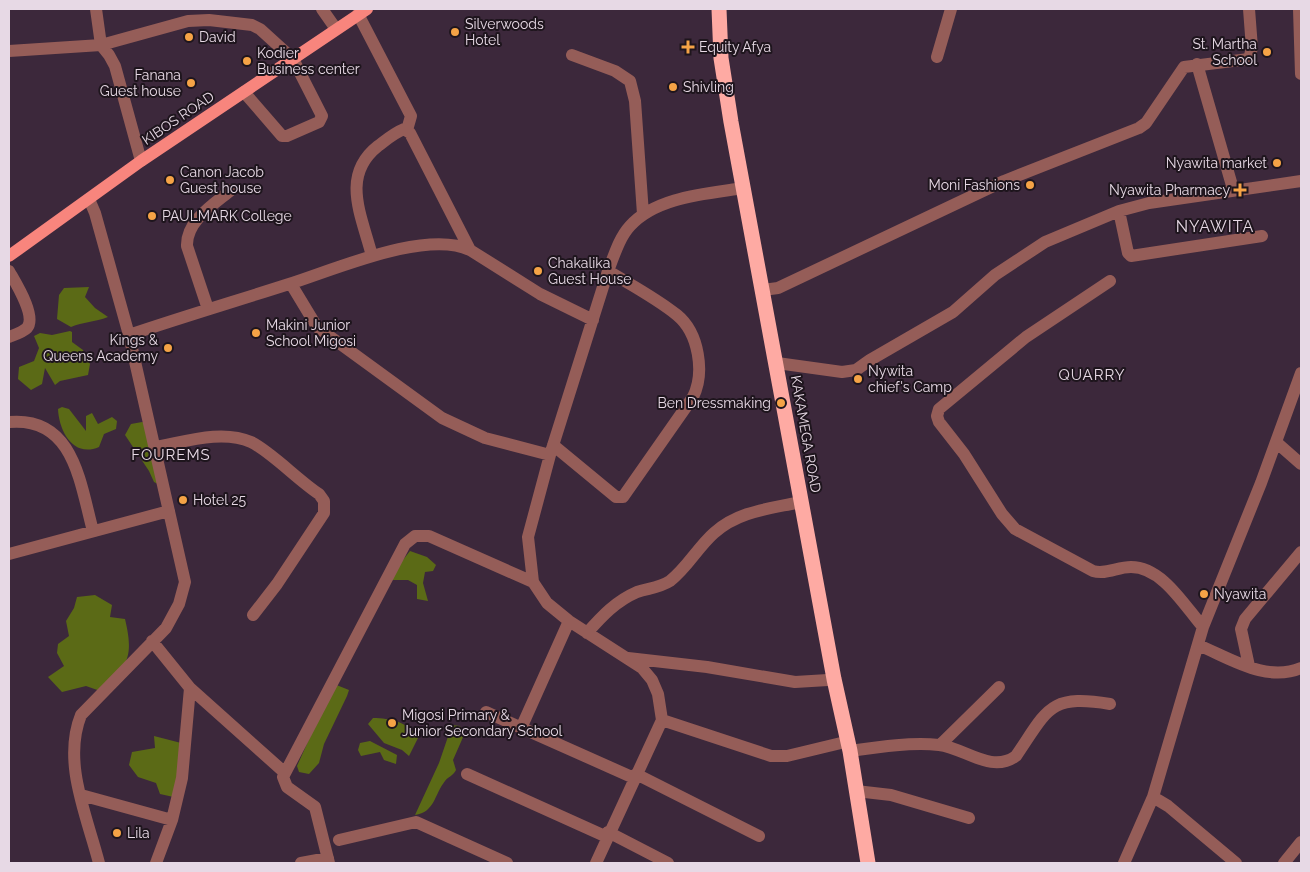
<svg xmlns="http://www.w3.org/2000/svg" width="1310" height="872" font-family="Raleway,sans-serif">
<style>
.forest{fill:#5b6a16}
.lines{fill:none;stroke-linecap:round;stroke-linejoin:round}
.minor{stroke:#955d58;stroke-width:12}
.major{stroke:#f8857d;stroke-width:12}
.highway{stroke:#feaaa3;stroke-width:15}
.poi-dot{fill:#f5a346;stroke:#1e151d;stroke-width:2}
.labels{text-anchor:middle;stroke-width:4;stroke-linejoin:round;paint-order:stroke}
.poi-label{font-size:14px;fill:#e7d9e5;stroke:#1e151d;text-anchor:start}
.street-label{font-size:14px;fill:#e7d9e5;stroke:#1e151d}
.neighbourhood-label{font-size:15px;letter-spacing:1px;fill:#e7d9e5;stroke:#1e151d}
.quarter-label{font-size:16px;letter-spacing:1px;fill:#e7d9e5;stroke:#1e151d}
</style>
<rect width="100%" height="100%" fill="#3c283b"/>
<path class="forest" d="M89,287L85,297L95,308L108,317C95,322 83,322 71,327L57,319L59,295L64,288Z
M70,331L72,332V342L83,350L90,364L88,375L60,381L55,385L45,368L42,384L31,390L18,379L19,367L34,361L39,348L34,336L40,333L52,335Z
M62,407L69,409L86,431V416L92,413L98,424L112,417L117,421L116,429L104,434L99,447C73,458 59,431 58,409Z
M142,422L149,424L160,485L154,482L149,471L125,435L131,424Z
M410,551L427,557L436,565L433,571L425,572L423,583L428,601L417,599V585L408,580H392L399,565Z
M95,595L112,605L110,617L125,619C134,657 128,664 103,692L86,686L62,692L48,677L64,666L57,653L58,644L69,636L66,621L74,608L77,597Z
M334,684L349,690L347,696L324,744L319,763L309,774L299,772L297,766Z
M373,718C390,718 409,722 418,738L409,756L402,750L384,743L368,724Z
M452,725L460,726L464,735L453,760L456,770C453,776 449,776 445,781C434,795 435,812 415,815L439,763Z
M154,736L185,744L178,798L160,794L156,783L138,777L129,765L132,752L155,748Z
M370,741L397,755L396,764L384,760L380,752L361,756L358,750L360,743Z"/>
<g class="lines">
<path class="minor" d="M96,9L101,45L109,55L115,66L141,161
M322,9L336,29
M1299,9L1301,74
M358,14L411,116L407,130
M9,51L101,45L188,21L209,20L252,25L260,29L293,59L322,116L319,122L287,136H282L244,92
M572,55L615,71L630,81L635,101L643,214
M937,57L951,9
M1197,64L1233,189
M89,199L95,213L129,335L185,582L179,604L166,628L81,715C62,762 87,816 99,863
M1119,211L1128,253L1131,256L1262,236
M372,256C362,216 340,176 378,146C386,140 394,133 404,129L410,133L470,250
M9,271C15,282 37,316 27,328C23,332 14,335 9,337
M1110,281L1026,337L939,409L937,416L939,422L964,454L1002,514L1015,529L1093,571C1106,575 1117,567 1131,567C1162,567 1184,605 1203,627
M291,284L317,327L442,418L485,438L550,455
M763,290L778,288L1004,181L1139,128L1146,123L1184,67L1249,59L1252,48L1249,9
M208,309L187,246C186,221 214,204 231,190
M129,335C182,317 236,301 289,284C334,270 426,229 470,250L540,294L593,320
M777,363L842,372L856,370L870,360L953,312L995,275L1045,242L1119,211L1149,203L1301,181
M9,422C74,416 80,483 93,531
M1276,442L1301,464
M553,445L616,497H623L693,397C705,373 699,333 677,315C656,298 631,285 608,271
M155,447C184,442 222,429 251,442C270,451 299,481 319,494L324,501V513L277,584L253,615
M9,554L169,511
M587,633C602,616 616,601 637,592C649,588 659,588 670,581C687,568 698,547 714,533C737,512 767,509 796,503
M152,641L190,688L284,772
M1198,645C1230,658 1266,683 1301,668
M628,658L707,667L795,682L828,680
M1249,666L1241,629L1245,619L1301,552
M486,712L634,778
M662,720L771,756H787L841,743
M522,726L569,621
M940,745L999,687
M850,751C878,747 911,742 939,745C965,748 991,774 1016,756C1048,709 1049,694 1110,704
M467,774L607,837
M636,774L759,836
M856,791L891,795L969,818
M81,795L172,820
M1153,797L1203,627L1261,483L1301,373
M608,832L668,863
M339,840L416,822L507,863
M156,863L172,820L182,778L190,688
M301,863L328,858
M329,863L315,807L287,787L283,777L405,544L415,536H429L533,582
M596,863L662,720L658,694L652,680L642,668L569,621L547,603L533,582L528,537L550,455L608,271C614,256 619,238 630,226C655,198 703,194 737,189
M1124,863L1153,797L1168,806L1236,863
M1284,863L1301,842"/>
<path class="major" d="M9,256L141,161L367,9"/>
<path class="highway" d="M719,9L721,58L731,122L834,679L850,751L868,863"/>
</g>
<g class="poi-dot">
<circle cx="455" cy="32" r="5"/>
<circle cx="189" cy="37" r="5"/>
<path d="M685.5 39.5h5v5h5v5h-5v5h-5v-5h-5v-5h5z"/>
<circle cx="1267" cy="52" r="5"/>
<circle cx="247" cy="61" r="5"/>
<circle cx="191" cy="83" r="5"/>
<circle cx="673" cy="87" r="5"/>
<circle cx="1277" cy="163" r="5"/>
<circle cx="170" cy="180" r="5"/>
<circle cx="1030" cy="185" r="5"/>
<path d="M1237.5 182.5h5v5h5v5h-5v5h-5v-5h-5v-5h5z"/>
<circle cx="152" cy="216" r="5"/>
<circle cx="538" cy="271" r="5"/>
<circle cx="256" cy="333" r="5"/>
<circle cx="168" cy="348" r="5"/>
<circle cx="858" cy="379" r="5"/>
<circle cx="781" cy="403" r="5"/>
<circle cx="183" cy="500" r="5"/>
<circle cx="1204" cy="594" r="5"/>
<circle cx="392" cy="723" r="5"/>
<circle cx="117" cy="833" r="5"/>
</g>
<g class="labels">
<g class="poi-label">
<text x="465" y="29">Silverwoods<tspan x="465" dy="16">Hotel</tspan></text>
<text x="199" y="42">David</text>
<text x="1257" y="49" text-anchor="end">St. Martha<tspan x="1257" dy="16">School</tspan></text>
<text x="699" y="52">Equity Afya</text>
<text x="257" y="58">Kodier<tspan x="257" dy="16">Business center</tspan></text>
<text x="181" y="80" text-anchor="end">Fanana<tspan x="181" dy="16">Guest house</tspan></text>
<text x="683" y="92">Shivling</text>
<text x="1267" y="168" text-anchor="end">Nyawita market</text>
<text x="180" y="177">Canon Jacob<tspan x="180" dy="16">Guest house</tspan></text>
<text x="1020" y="190" text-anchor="end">Moni Fashions</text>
<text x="1230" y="195" text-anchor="end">Nyawita Pharmacy</text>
<text x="162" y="221">PAULMARK College</text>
<text x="548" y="268">Chakalika<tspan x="548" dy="16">Guest House</tspan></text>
<text x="266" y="330">Makini Junior<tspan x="266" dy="16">School Migosi</tspan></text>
<text x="158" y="345" text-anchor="end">Kings &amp;<tspan x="158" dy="16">Queens Academy</tspan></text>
<text x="868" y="376">Nywita<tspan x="868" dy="16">chief's Camp</tspan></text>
<text x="771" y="408" text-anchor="end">Ben Dressmaking</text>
<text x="193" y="505">Hotel 25</text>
<text x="1214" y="599">Nyawita</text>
<text x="402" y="720">Migosi Primary &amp;<tspan x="402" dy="16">Junior Secondary School</tspan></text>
<text x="127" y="838">Lila</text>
</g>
<g class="street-label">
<text transform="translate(178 118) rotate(-34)" y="5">KIBOS ROAD</text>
<text transform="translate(806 434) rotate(80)" y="5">KAKAMEGA ROAD</text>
</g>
<g class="neighbourhood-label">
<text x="1092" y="380">QUARRY</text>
<text x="171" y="460">FOUREMS</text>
</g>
<g class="quarter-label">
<text x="1215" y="232">NYAWITA</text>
</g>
</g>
<rect width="1310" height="872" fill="none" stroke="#e7d9e5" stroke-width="20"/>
</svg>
